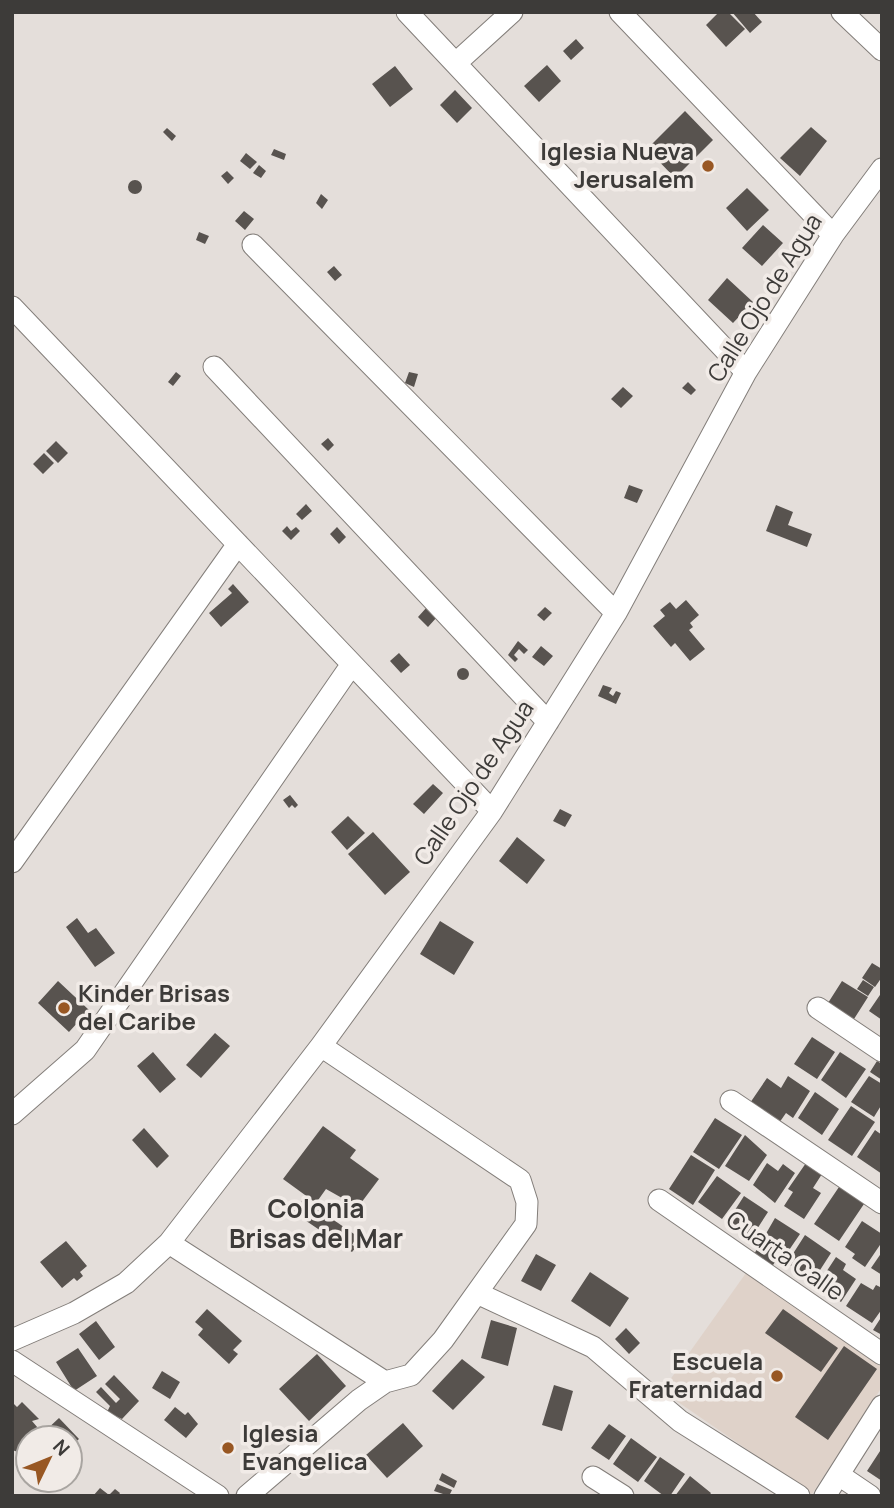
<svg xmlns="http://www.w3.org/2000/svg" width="894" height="1508" font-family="Manrope,sans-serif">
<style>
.built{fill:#dfd2c9}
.building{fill:#58534f}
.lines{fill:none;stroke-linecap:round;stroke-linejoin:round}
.minor-casing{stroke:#837e7a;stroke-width:23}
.minor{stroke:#fff;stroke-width:21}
.poi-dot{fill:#985723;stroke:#f1ebe7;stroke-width:2.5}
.labels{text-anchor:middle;stroke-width:7;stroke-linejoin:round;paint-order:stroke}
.poi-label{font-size:24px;font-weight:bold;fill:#3d3b39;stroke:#f1ebe7;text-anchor:end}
.street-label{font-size:24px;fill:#3d3b39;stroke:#f1ebe7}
.neighbourhood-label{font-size:26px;font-weight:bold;fill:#3d3b39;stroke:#f1ebe7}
</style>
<rect width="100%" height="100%" fill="#e4deda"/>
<path class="built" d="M746,1273L882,1366V1387L812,1494L662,1391Z"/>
<path class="building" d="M719,12H728L745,29L726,47L706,25Z
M732,12H753L762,22L750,33Z
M576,39L584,48L571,60L563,51Z
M547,65L561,81L539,102L524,86Z
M395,66L413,89L390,107L372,84Z
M455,90L472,108L457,123L440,105Z
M685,111L713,140L675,178L647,149Z
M811,127L827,141L800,176L780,158Z
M167,128L176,136L172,141L163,132Z
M274,149L286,154L284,160L271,155Z
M246,153L257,162L250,169L240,161Z
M259,165L266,171L261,178L253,173Z
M227,171L234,178L228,184L221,176Z
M128 187a7 7 0 1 1 14 0a7 7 0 1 1-14 0Z
M747,188L769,210L747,231L726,208Z
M321,194L328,200L322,209L316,203Z
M244,211L254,219L245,230L235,221Z
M763,225L783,243L762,266L742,248Z
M199,232L209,236L205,244L196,240Z
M334,266L342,275L335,281L327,272Z
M727,278L753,302L733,323L708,300Z
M176,372L181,376L173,386L168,382Z
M409,372L418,374L414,387L405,383Z
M688,382L696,390L691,395L682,388Z
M623,387L633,396L621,408L611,399Z
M328,438L334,445L328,451L321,444Z
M56,441L68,453L58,463L46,451Z
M44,453L54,463L43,474L33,464Z
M629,485L643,490L637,503L624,498Z
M306,504L312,511L302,520L296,514Z
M776,505L793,512L788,525L812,534L807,547L766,531Z
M287,526L291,531L296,527L300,531L291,540L282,531Z
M337,527L346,537L339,544L330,534Z
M233,584L249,602L221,627L209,613L232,593L228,589Z
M686,600L699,615L690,623L693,627L689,630L705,649L690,661L675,643L671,647L653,626L665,616L660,610L670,602L676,609Z
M427,607L437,617L428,627L418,617Z
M545,607L552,613L544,621L537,615Z
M518,641L528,650L524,654L519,649L514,655L518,659L515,662L508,655Z
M541,646L553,656L544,666L532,657Z
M399,653L410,665L401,673L390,661Z
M457 674a6 6 0 1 1 12 0a6 6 0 1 1-12 0Z
M603,685L612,688L609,693L613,696L616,691L621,693L616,704L598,696Z
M433,784L443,793L424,814L413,804Z
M290,795L298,805L295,808L292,805L289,808L283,800Z
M560,809L572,815L565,827L553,821Z
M348,816L365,833L347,850L331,832Z
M373,832L410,872L385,895L348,854Z
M517,837L545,860L527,884L499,861Z
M77,918L88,933L96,928L115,953L95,967L66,927Z
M440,921L474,942L454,975L420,954Z
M872,963L882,969V977L875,987L862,978Z
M863,980L874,987L868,996L857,989Z
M58,981L89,1010L69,1032L38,1003Z
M842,981L868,997L854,1019L828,1003Z
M882,992V1020L869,1011Z
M215,1033L230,1046L201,1078L186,1065Z
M812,1037L835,1052L817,1079L794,1064Z
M153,1052L176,1079L160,1093L137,1066Z
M840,1052L866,1069L846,1098L821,1080Z
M877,1061L882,1064V1080L870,1072Z
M788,1076L810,1091L793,1118L786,1113L779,1123L750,1103L767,1078L781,1088Z
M869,1076L882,1084V1104L874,1117L851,1102Z
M815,1092L839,1109L822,1135L798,1118Z
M851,1106L875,1122L852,1156L828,1140Z
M715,1118L742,1135L719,1169L693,1152Z
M323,1126L356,1150L350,1158L379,1179L358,1207L326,1189L316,1203L283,1179Z
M144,1128L169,1156L157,1168L132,1140Z
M875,1130L882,1135V1174L857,1157Z
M745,1135L767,1155L749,1181L725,1166Z
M691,1155L715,1170L693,1205L669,1189Z
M767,1163L778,1171L783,1164L795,1173L775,1203L753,1185Z
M806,1163L822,1174L813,1188L821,1193L804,1219L784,1206L793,1192L788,1189Z
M717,1176L741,1193L722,1219L698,1202Z
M841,1184L866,1201L839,1241L814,1224Z
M744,1196L768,1212L750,1240L726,1224Z
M303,1199L357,1236L352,1245L356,1247L352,1252L293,1212Z
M775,1218L800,1234L783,1259L779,1256L771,1268L753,1256Z
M862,1221L882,1234V1242L865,1267L852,1258L855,1254L845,1247Z
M805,1235L831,1253L813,1281L787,1263Z
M66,1241L87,1266L80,1272L83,1276L77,1281L74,1278L62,1288L40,1262Z
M882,1252V1275L871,1268Z
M536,1254L556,1265L541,1291L521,1281Z
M836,1257L846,1264L843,1270L856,1279L841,1302L817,1286Z
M590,1272L629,1298L610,1327L571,1301Z
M861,1283L873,1290L876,1285L882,1288V1309L872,1323L846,1306Z
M207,1309L242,1341L233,1350L238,1354L229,1364L198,1335L203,1329L195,1322Z
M783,1309L838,1348L821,1372L765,1333Z
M882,1316V1335L873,1330Z
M491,1320L517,1328L508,1366L481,1358Z
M96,1321L115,1347L99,1360L79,1334Z
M626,1328L640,1343L629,1354L615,1339Z
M844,1346L877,1369L828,1440L795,1417Z
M78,1348L97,1376L74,1391L56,1362Z
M317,1354L346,1386L309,1421L279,1389Z
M462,1359L485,1377L453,1410L432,1391Z
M162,1371L180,1382L170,1399L152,1388Z
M114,1375L139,1401L122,1419L107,1412L110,1406L96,1392L101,1387L116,1403L120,1399L105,1384Z
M554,1385L573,1391L562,1431L542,1425Z
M12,1402L17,1407L22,1402L39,1419L32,1421L43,1434L38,1438H28V1447L21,1453L12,1450Z
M175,1407L185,1415L188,1412L198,1424L186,1438L164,1420Z
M59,1418L79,1439L73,1444L78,1449L72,1454L70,1438H51L44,1432Z
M403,1423L423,1446L387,1478L366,1455Z
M609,1424L626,1436L609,1460L591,1448Z
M631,1438L657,1457L638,1482L613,1464Z
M882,1448V1481L867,1471Z
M660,1457L685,1474L670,1496H664L644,1481Z
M442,1473L457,1481L454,1488L439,1480Z
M690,1476L711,1493L709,1496H675Z
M437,1484L452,1490L449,1496L434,1491Z
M100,1488L109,1495L115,1489L120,1493L118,1496H93Z"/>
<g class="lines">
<g class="minor-casing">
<path id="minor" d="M407,12L746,372
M620,12L833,235
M842,12L882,50
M456,63L512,12
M253,245L616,613
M12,307L492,811
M214,367L548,722
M12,862L238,544
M818,1008L882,1051
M731,1101L882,1203
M12,1114L85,1050L352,664
M659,1200L882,1354
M169,1243L385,1382
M477,1293L593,1347L680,1421L799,1496
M12,1340L74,1313L126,1283L169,1243L321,1046L492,811L616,613L746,372L833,235L882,169
M12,1361L218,1496
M839,1475L870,1496
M593,1477L623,1496
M247,1496L359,1400L385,1382L411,1375L443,1340L526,1224L527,1202L520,1180L321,1046
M825,1496L882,1406"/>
</g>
<use href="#minor" class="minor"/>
</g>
<g class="poi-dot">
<circle cx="708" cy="166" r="7"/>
<circle cx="64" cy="1008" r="7"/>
<circle cx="777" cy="1376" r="7"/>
<circle cx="228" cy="1448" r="7"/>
</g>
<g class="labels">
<g class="poi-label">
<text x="694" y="160">Iglesia Nueva<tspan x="694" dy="28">Jerusalem</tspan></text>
<text x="78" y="1002" text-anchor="start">Kinder Brisas<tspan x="78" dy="28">del Caribe</tspan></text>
<text x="763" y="1370">Escuela<tspan x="763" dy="28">Fraternidad</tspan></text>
<text x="242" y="1442" text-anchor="start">Iglesia<tspan x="242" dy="28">Evangelica</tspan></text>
</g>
<g class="street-label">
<text transform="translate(765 298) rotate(-58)" y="8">Calle Ojo de Agua</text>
<text transform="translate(474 783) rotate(-56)" y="8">Calle Ojo de Agua</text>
<text transform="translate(785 1256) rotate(35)" y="8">Cuarta Calle</text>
</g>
<g class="neighbourhood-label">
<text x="316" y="1218">Colonia<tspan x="316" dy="30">Brisas del Mar</tspan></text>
</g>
</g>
<rect width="894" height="1508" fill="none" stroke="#3d3b39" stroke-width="28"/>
<g transform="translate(49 1459) rotate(47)"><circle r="33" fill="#f1ebe7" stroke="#a9a5a1" stroke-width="2"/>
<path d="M0-5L12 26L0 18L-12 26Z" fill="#985723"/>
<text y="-10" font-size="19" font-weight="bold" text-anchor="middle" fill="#3d3b39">N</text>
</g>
</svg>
